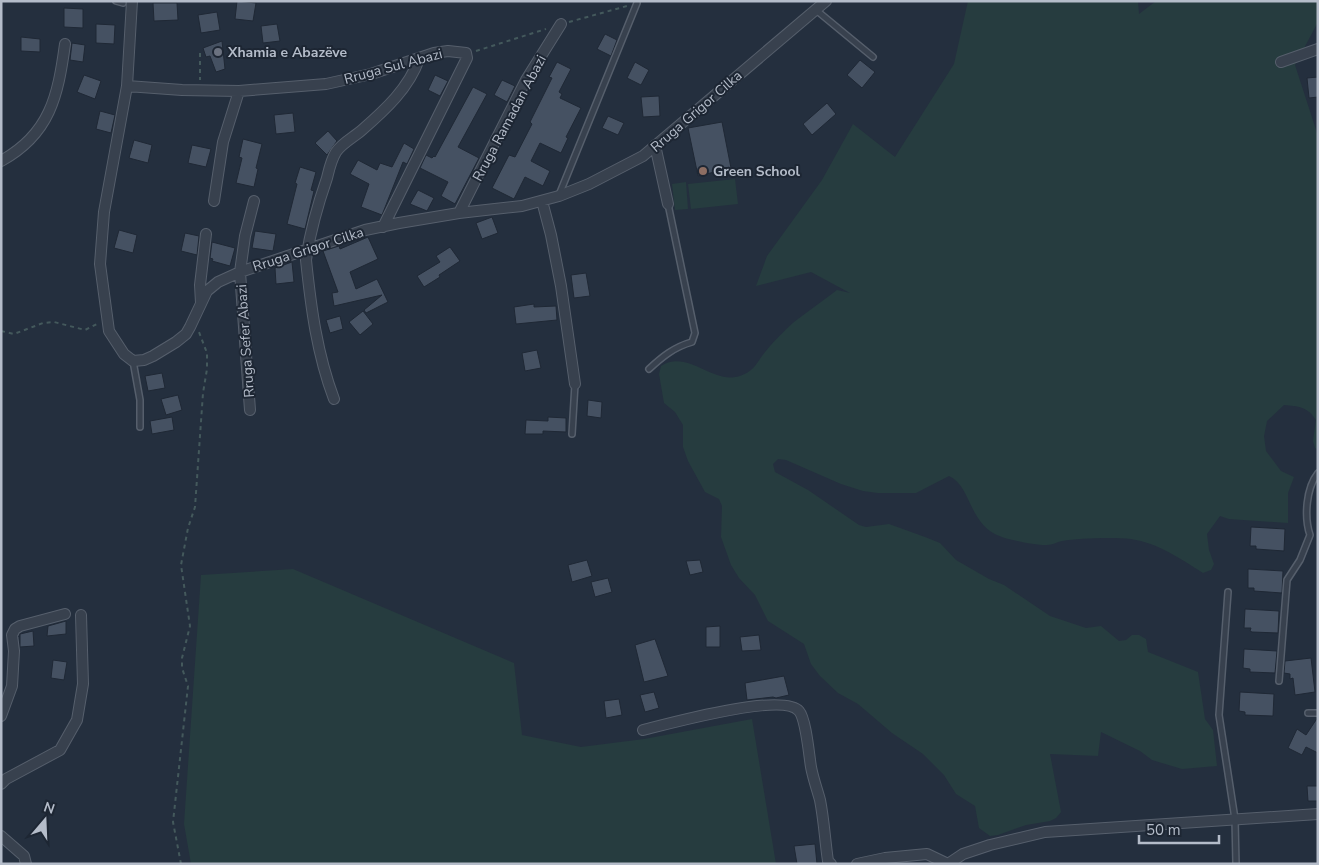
<svg xmlns="http://www.w3.org/2000/svg" width="1319" height="865" font-family="'Nunito Sans',sans-serif">
<style>
.green{fill:#263c3f}
.building{fill:#455162;stroke:#1f2835}
.lines{fill:none;stroke-linecap:round;stroke-linejoin:round}
.lane-casing{stroke:#565f6c;stroke-width:8}
.street-casing{stroke:#565f6c;stroke-width:12}
.path{stroke:#44595c;stroke-width:2;stroke-dasharray:4 4;stroke-linecap:butt}
.lane{stroke:#38414e;stroke-width:5}
.street{stroke:#38414e;stroke-width:10}
.worship-dot{fill:#6b7280;stroke:#1d2633;stroke-width:2}
.education-dot{fill:#8d6e63;stroke:#1d2633;stroke-width:2}
.labels{text-anchor:middle;stroke-width:4;stroke-linejoin:round;paint-order:stroke}
.poi-label{font-size:14px;font-weight:bold;fill:#b4bcc9;stroke:#1d2633;text-anchor:start}
.street-label{font-size:14px;fill:#b4bcc9;stroke:#1d2633}
</style>
<rect width="100%" height="100%" fill="#242f3e"/>
<path class="green" d="M968,1H1138L1139,14L1156,1H1318V22L1295,65L1318,136V450L1315,448L1313,441L1316,420C1308,407 1298,406 1284,405L1267,421L1264,436L1266,451L1281,471L1294,477L1288,493V523L1229,519L1220,516L1207,534L1209,550L1214,564L1211,570L1203,573C1181,559 1158,543 1131,539C1114,537 1079,538 1062,541C1057,542 1052,545 1047,545C1040,546 1010,540 1002,537C968,526 972,486 949,476L916,493H878L863,491L841,484L786,460L778,459L773,464L775,472L808,490L859,525L866,527L889,524L925,537L940,543L956,560L989,579L1004,585L1050,616L1086,628L1101,626L1119,641L1126,640L1132,635H1139L1146,639L1148,652L1198,672L1205,719L1213,730L1217,766L1182,769L1152,760L1140,751L1101,732L1098,756L1050,754L1061,812L1056,818L1050,821L1026,825L998,835L990,836L979,828L975,806L956,794L944,775L923,754L892,733L858,704L838,693L820,676L811,664L804,644L768,621L755,595L739,578L731,565L721,537L722,506L719,499L705,492L688,461L683,447V425L675,412L664,403L659,374L661,366C689,349 711,385 740,376C752,372 756,365 762,356C771,344 783,332 794,322C808,311 823,301 837,290L850,293L811,272L756,286L767,256L822,180L853,124L895,157L954,64Z
M735,179L738,204L691,209L688,184Z
M686,182L688,209L675,210L672,184Z
M293,569L514,663L522,735L581,747L644,739L752,719L776,864H191L184,824L201,575Z"/>
<path class="building" d="M237,1L256,3L253,21L235,19Z
M153,3H177L178,20L154,21Z
M64,8L83,9V28L64,27Z
M217,12L220,30L201,33L198,15Z
M96,24L115,25L114,44L96,43Z
M277,24L280,41L263,43L261,26Z
M605,34L617,40L611,56L597,49Z
M21,37L40,39V52L21,51Z
M222,41L225,69L216,72L210,56L206,57L203,48Z
M72,43L85,45L83,62L70,60Z
M860,60L875,72L862,88L847,75Z
M557,62L571,69L559,92L562,94L560,98L581,108L566,137L568,138L561,153L540,143L531,161L550,171L543,186L525,177L514,199L492,188L509,155L515,157L532,124L530,122L552,78L549,77Z
M635,62L649,70L641,85L627,78Z
M84,75L101,81L95,99L77,92Z
M435,75L448,81L440,96L428,90Z
M1318,77V97L1309,98L1307,78Z
M502,80L515,86L507,102L494,95Z
M473,87L487,94L458,147L479,158L455,204L441,196L448,182L420,168L426,155L432,158L434,156L435,157Z
M659,96L660,116L643,117L641,97Z
M827,103L836,114L812,135L803,124Z
M100,111L115,115L111,133L96,129Z
M293,113L295,132L276,134L274,115Z
M608,116L624,123L618,135L602,128Z
M722,122L731,168L698,176L688,128Z
M328,131L337,141L327,155L315,143Z
M243,139L262,144L256,168L258,169L254,187L236,183L242,158L239,157Z
M134,140L152,145L148,163L129,158Z
M404,143L414,149L407,164L403,162L382,215L361,207L369,184L350,174L358,160L377,170L380,163L392,167Z
M192,145L211,149L206,167L188,163Z
M300,167L316,172L311,190L314,191L305,229L287,224L297,184L295,183Z
M418,190L434,198L427,211L410,204Z
M492,217L498,233L482,239L476,223Z
M119,230L137,235L133,253L114,248Z
M255,231L276,234L273,251L252,248Z
M185,233L199,236L197,255L181,251Z
M368,237L378,259L350,272L356,289L377,279L388,302L366,313L364,310L382,295L334,306L332,293L338,292L323,251L339,246L340,249Z
M212,242L235,248L230,266L212,261L213,259L210,258Z
M450,247L460,261L439,275L440,277L424,287L417,276L440,262L436,256Z
M292,262L294,282L276,284L275,268Z
M586,273L590,296L574,298L571,275Z
M534,304V307L556,306L557,320L516,324L514,307Z
M363,311L373,324L360,335L349,322Z
M340,316L343,329L330,333L326,320Z
M537,350L541,368L525,371L522,353Z
M162,373L165,388L148,391L145,376Z
M178,395L182,410L166,415L161,399Z
M588,400L602,402L601,418L587,416Z
M172,417L174,430L152,434L150,421Z
M548,417L566,418V432L543,431V434H525L526,420L548,421Z
M1251,527L1285,529L1284,551L1256,549V546H1250Z
M587,560L592,576L572,582L568,565Z
M700,560L703,572L690,575L686,561Z
M1248,569L1283,571L1282,593L1254,591V588H1248Z
M608,578L612,592L595,597L591,582Z
M1245,609L1279,611L1278,633L1252,632L1250,631L1251,628H1244Z
M66,621V634L47,636L48,626Z
M720,626V647H706V627Z
M33,631L34,646L20,647V634Z
M759,635L761,650L742,651L740,637Z
M655,639L668,676L644,682L635,645Z
M1244,649L1277,651L1275,673L1250,672V669L1243,668Z
M1311,658L1315,692L1295,695L1293,678L1290,679V674L1284,673L1285,661Z
M53,660L67,662L64,680L51,678Z
M784,676L789,695L776,698L773,697L747,700L745,683Z
M654,692L659,708L645,712L640,695Z
M1240,692L1274,694L1273,716L1245,715V712L1239,711Z
M619,699L622,715L606,718L604,701Z
M1318,717V753L1306,747L1302,755L1288,748L1297,729L1306,735Z
M1307,786H1318V801H1308Z
M815,844L817,864H797L794,846Z"/>
<g class="lines">
<g class="lane-casing">
<path id="lane" d="M116,1L123,3
M816,10L873,57
M559,195L637,3
M133,361L140,400V427
M649,369C662,357 674,347 692,342L695,333L668,204
M572,434L575,384
M1228,592L1219,715L1235,819L1236,864
M1279,681L1287,580L1300,560L1310,535C1304,517 1306,488 1318,473
M1308,713H1318"/>
</g>
<g class="street-casing">
<path id="street" d="M132,1L127,86L104,212L100,264L109,331L124,354L133,361L144,360L153,356L176,342L186,334L190,327L207,291L218,282L240,272L365,230L399,223L459,213L522,206L559,196L589,184L643,156L826,1
M1281,62L1318,49
M127,86L182,90L239,91L326,84L371,74L434,53L448,51L466,53L467,58L383,227
M655,145L668,204
M1,161C50,134 58,96 65,44
M214,201L223,142L239,91
M542,201L551,235L561,286L575,384
M459,213L526,80L561,24
M201,303L200,285L206,234
M334,399C317,354 311,308 306,260C310,232 318,204 327,178C329,170 331,160 336,152C342,143 354,137 362,130C385,110 409,88 419,59
M250,410L240,272L245,236L254,201
M1,716L12,686L14,651L12,635L15,629L20,626L65,614
M643,730C667,724 783,692 799,711C806,719 809,755 811,767C813,778 817,789 820,800C824,820 825,841 828,861L831,864
M1,784L6,779L60,750L77,720L83,684L81,615
M1,836L24,856L26,864
M857,864L885,858L927,854L948,864
M948,864L963,854L990,845L1045,832L1318,814"/>
</g>
<path class="path" d="M569,22L627,6
M476,51L546,29
M200,53V80
M1,331L14,334L43,323L54,322L85,330L97,324
M181,864L173,822L188,686L182,668V658L190,626L181,565L188,528L195,507L203,393L207,369V353L199,332"/>
<use href="#lane" class="lane"/>
<use href="#street" class="street"/>
</g>
<circle class="worship-dot" cx="218" cy="52" r="5"/>
<circle class="education-dot" cx="703" cy="171" r="5"/>
<g class="labels">
<g class="poi-label">
<text x="228" y="57">Xhamia e Abazëve</text>
<text x="713" y="176">Green School</text>
</g>
<g class="street-label">
<text transform="translate(393 66) rotate(-15)" y="5">Rruga Sul Abazi</text>
<text transform="translate(696 111) rotate(-41)" y="5">Rruga Grigor Cilka</text>
<text transform="translate(509 118) rotate(-62)" y="5">Rruga Ramadan Abazi</text>
<text transform="translate(308 249) rotate(-18)" y="5">Rruga Grigor Cilka</text>
<text transform="translate(245 341) rotate(-94)" y="5">Rruga Sefer Abazi</text>
</g>
</g>
<rect width="1319" height="865" fill="none" stroke="#b4bcc9" stroke-width="5"/>
<g transform="translate(45 820) rotate(19)" stroke="#1d2633" stroke-width="4" paint-order="stroke">
<path d="M0-4L9 19L0 12L-9 19Z" fill="#b4bcc9"/>
<text y="-8" font-size="14" font-weight="bold" text-anchor="middle" fill="#b4bcc9">N</text>
</g>
<path d="M1139 835v8h80v-8" fill="none" stroke="#b4bcc9" stroke-width="2.5"/>
<text x="1146" y="835" font-size="15" fill="#b4bcc9" stroke="#1d2633" stroke-width="4" paint-order="stroke">50 m</text>
</svg>
